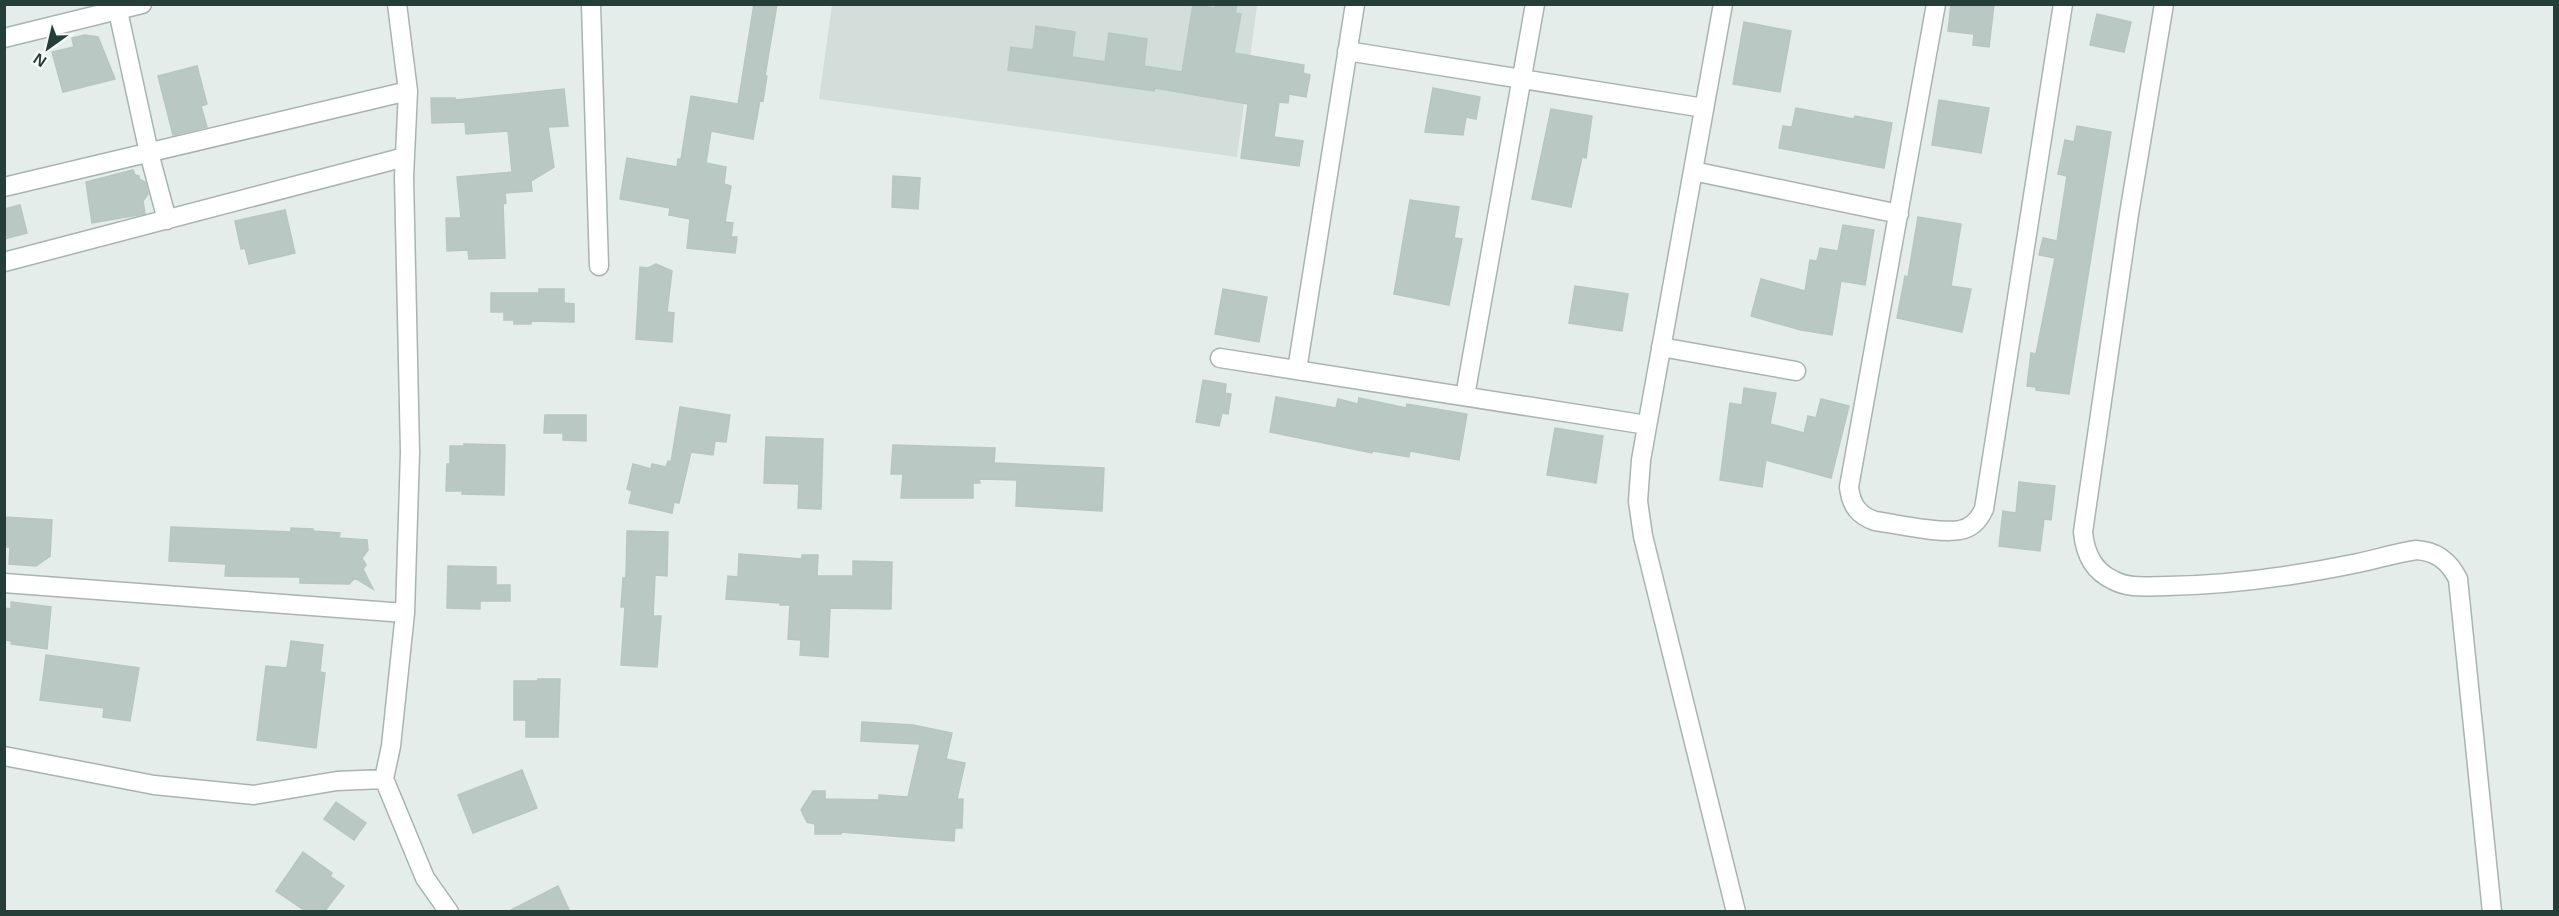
<svg xmlns="http://www.w3.org/2000/svg" width="2559" height="916" font-family="Helvetica,sans-serif">
<style>
.built{fill:#d3ddd9}
.building{fill:#bac8c3;stroke:#b7c6c1;stroke-width:1.5}
.lines{fill:none;stroke-linecap:round;stroke-linejoin:round}
.minor-casing{stroke:#a7b5b0;stroke-width:21}
.minor{stroke:#fff;stroke-width:18}
</style>
<rect width="100%" height="100%" fill="#e4ede9"/>
<path class="built" d="M832,5H1257L1237,157L819,99Z"/>
<path class="building" d="M754,4H777L765,76H767L763,101L760,100L753,139L711,131L706,163L726,167L724,184L731,186L725,222L733,223L731,237H737L735,253L687,248L690,219L669,215L670,208L620,199L627,158L677,167L678,159H681L691,96L738,104Z
M1216,4H1237L1235,13L1241,14L1234,53L1304,65L1303,73L1310,75L1306,97L1289,94L1288,103L1279,102L1274,137L1303,141L1299,166L1241,158L1248,104L1155,88L1154,91L1008,70L1011,47L1033,50L1036,26L1075,32L1072,57L1105,62L1109,33L1147,39L1144,66L1182,72L1193,5L1215,8Z
M1951,4H1994L1989,47L1973,45L1974,34L1948,31Z
M2097,14L2131,22L2124,52L2090,45Z
M1744,22L1791,31L1780,92L1733,84Z
M85,35L98,37L115,79L63,92L52,52L74,47L72,38Z
M197,66L207,104L201,106L207,127L173,135L158,76Z
M1433,88L1480,97L1476,119L1466,117L1463,135L1425,132Z
M564,89L568,126L548,127L554,167L531,181L532,191L505,193L506,203L503,204L505,258L469,259L468,250L447,251L446,218H461L457,177L512,172L508,131L466,134L465,122L432,123L431,98H455L456,100Z
M1939,100L1989,108L1981,153L1932,145Z
M1796,108L1854,119L1855,116L1892,123L1884,168L1779,148L1783,126L1792,127Z
M1551,109L1592,116L1586,158L1582,157L1571,207L1532,199Z
M2077,126L2111,132L2069,394L2036,390V387L2027,386L2031,353L2036,354L2055,258L2039,255L2043,238L2057,241L2067,176L2058,174L2065,140L2074,142Z
M133,170L135,175L139,176V179L145,182L148,194L143,201L145,214L92,223L86,182Z
M893,176L920,178L918,209L892,207Z
M1410,200L1459,207L1454,238L1462,239L1449,305L1394,294Z
M20,205L27,233L4,239V209Z
M285,210L295,253L249,264L245,248L241,249L235,221Z
M1918,217L1961,224L1951,286L1971,289L1962,332L1897,318L1905,276L1908,277Z
M1843,225L1874,230L1865,285L1841,281L1832,335L1801,330L1751,316L1761,279L1805,291L1810,260L1817,261L1820,248L1838,251Z
M656,264L672,271L667,312L674,313L672,342L636,339L640,267L648,268Z
M1575,286L1628,294L1622,331L1569,323Z
M539,289H564V303L574,304V322L531,321V324H514V320H504V312H491V293H539Z
M1223,289L1267,297L1259,342L1215,334Z
M1203,380L1226,384L1225,393L1231,394L1228,414L1222,413L1219,426L1196,422Z
M1744,388L1776,393L1770,424L1804,433L1808,416L1816,418L1821,399L1849,406L1831,478L1766,460L1762,487L1720,480L1730,403L1742,405Z
M1276,397L1336,408L1338,399L1358,404L1359,398L1406,408L1407,404L1467,414L1459,460L1410,451L1409,457L1373,451L1372,453L1270,432Z
M680,407L730,415L726,442L715,441L713,455L691,452L679,503L674,502L672,513L629,503L632,491L627,489L633,464L651,469L652,464L666,467L668,461L671,462Z
M545,415H586V441L563,440V433H544Z
M1555,428L1603,436L1596,483L1547,475Z
M766,437L823,439L821,509L798,508L799,484L764,483Z
M464,444L505,445L504,495L462,494L463,491H446L447,464H450V446H464Z
M893,445L995,448L994,463L1104,468L1102,511L1016,506L1017,480L979,479L980,483H973V498H901L903,474H891Z
M2019,482L2055,486L2051,520L2044,519L2040,551L1999,546L2003,511L2016,513Z
M4,517L52,520L50,556L36,566L9,564L10,547H4Z
M171,527L291,532V528L313,529V531L340,533L339,538L367,540L368,550L362,558L366,565L363,569L373,589L355,578L349,584L300,583V577L225,576L226,564L169,561Z
M627,531L668,532L667,576L655,575L653,616H661L657,667L621,665L625,607H621L623,578H626Z
M739,554L802,559V555H818L817,576H853V561L892,562L891,609L830,608L828,657L800,655L801,640L788,639L790,605H780V603L726,599L728,576L738,577Z
M448,566L496,567V585H510V601H480V609L447,608Z
M11,602L51,607L47,649L11,644L12,641L4,640V608L11,609Z
M291,641L323,645L320,672L325,673L316,748L257,740L266,666L287,668Z
M46,655L139,668L130,721L103,717L104,708L40,700Z
M538,679H560L558,737H526V720H514V681H538Z
M862,722L913,725L952,733L946,759L965,763L957,799H963L962,828H955L954,841L841,832V834H815V824L807,822L801,810L813,791H825V799L879,800V795L908,797L920,744L861,741Z
M522,770L537,808L473,833L458,795Z
M336,802L366,823L354,840L324,819Z
M303,852L332,873L330,876L344,886L324,912H307L276,891Z
M558,886L570,912H507Z"/>
<g class="lines">
<g class="minor-casing">
<path id="minor" d="M591,4L599,266
M1723,4L1641,460L1638,501L1643,536L1736,912
M1936,4L1849,487C1851,505 1858,515 1875,521C1897,524 1940,534 1960,530C1972,528 1979,520 1984,509L2063,4
M2164,4L2129,214L2083,532C2085,553 2093,571 2113,580C2129,589 2148,586 2167,586C2231,585 2295,576 2358,563C2377,559 2396,553 2416,550C2436,551 2449,561 2458,579L2492,912
M118,11L149,153L167,220
M4,38L142,4
M1347,51L1704,108
M1693,171L1899,214
M4,187L408,91
M4,262L405,157
M1661,347L1796,371
M1220,358L1647,425
M1297,370L1355,4
M1465,396L1535,4
M4,583L405,613
M4,756L154,785L254,795L337,781L384,779L391,746L405,613L410,452L404,177L408,91L397,4
M384,779L425,878L449,912"/>
</g>
<use href="#minor" class="minor"/>
</g>
<rect width="2559" height="916" fill="none" stroke="#253e38" stroke-width="12"/>
<g transform="translate(48 48) rotate(214)" stroke="#f5f9f7" stroke-width="4.5" paint-order="stroke">
<path d="M0-4.5L10 22L0 15L-10 22Z" fill="#253e38"/>
<text y="-9" font-size="16" font-weight="bold" text-anchor="middle" fill="#253e38">N</text>
</g>
</svg>
